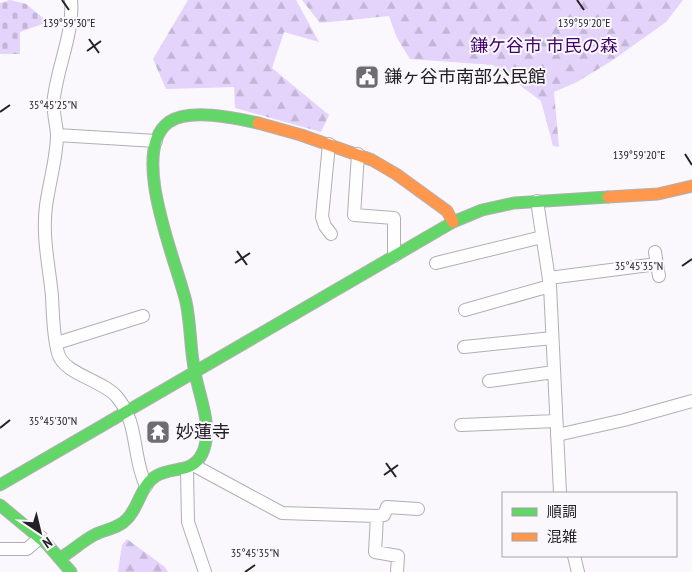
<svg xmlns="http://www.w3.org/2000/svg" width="692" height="572" font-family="'PT Sans Narrow','Noto Sans JP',sans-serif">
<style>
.forest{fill:url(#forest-firs)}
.cemetery{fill:url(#cemetery-stones)}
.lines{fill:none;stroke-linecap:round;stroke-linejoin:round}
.street-casing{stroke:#b1afb4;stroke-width:14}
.fast-casing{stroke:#b1afb4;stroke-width:13}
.slow-casing{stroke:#b1afb4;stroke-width:13}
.street{stroke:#fefeff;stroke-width:12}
.fast{stroke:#63d668;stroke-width:11}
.slow{stroke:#ff974d;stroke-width:11}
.ticks{fill:none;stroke:#232127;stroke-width:2}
.labels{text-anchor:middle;stroke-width:4;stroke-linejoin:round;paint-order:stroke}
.park-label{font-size:18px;fill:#40036b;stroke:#faf7fd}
.poi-label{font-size:18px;fill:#232127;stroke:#faf7fd;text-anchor:start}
.ticks-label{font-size:12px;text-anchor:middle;fill:#232127;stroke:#faf7fd;stroke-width:4;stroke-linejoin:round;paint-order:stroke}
</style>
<defs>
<pattern id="forest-firs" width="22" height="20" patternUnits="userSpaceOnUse" patternTransform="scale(1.25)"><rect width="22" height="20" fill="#e4d3fa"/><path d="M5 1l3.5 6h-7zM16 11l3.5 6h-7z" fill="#c3b5d6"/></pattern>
<pattern id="cemetery-stones" width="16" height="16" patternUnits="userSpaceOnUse" patternTransform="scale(1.25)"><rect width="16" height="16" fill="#e4d3fa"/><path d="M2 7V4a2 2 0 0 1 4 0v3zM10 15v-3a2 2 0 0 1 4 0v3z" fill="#c3b5d6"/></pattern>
</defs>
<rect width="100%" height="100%" fill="#faf8fc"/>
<path class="forest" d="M188,0H296L319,42L284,32L272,68L329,115L321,132L235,108L234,87L166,89L153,59Z
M302,0H683L666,22L613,60L577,82L554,92L559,147L553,146L541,101L493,65L410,59L397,38L389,16L320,23Z
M127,539L165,567L168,572H118L122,545Z"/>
<path class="cemetery" d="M10,0L26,4L48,22L20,32V54H0V3Z"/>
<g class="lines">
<g class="street-casing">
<path id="street" d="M71,0C74,32 58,65 54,97C52,110 56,121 57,134C57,158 49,183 46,206C42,237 49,265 52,296C53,315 53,335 58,353C63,374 103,380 117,397C139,423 132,457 146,486
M57,135L156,141
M329,144L322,217L325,226L331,234
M358,154L354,215L394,218V256
M537,201L550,286L560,493
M655,252L659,276
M436,263L542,237
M549,278L657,264
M465,310L550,286
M57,343L143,316
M464,347L552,338
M489,381L554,372
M461,425L556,421
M557,435L624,420L692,401
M195,466L282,513L377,516L375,552L398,556L397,572
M187,470L188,522L205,572
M377,516L384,515L387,507L418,509
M0,549H27L41,537
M574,556L578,572"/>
</g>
<g class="fast-casing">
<path id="fast" d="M0,485L453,222L482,210L514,203L608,197
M0,505L47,544L71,572
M62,557C73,550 84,540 96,534C107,529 119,528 127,519C139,507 141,485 156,476C172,466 192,474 202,454C214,429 200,399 195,373C190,350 191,325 186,302C177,263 128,151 169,122C190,108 235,118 258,123"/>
</g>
<g class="slow-casing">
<path id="slow" d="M258,123L301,135L372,160L396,174L447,211L453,222
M608,197L658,194L692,186"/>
</g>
<use href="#street" class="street"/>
<use href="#fast" class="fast"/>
<use href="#slow" class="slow"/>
</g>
<path class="ticks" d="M62,0L69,10M577,0L584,10M89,39L99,53M87,51L101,41M0,112L10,105M685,154L692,165M237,251L247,265M235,263L250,253M682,266L692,259M0,428L10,420M386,463L396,477M384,475L398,465M245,572L255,565"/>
<defs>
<g id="civic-square" transform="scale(1.25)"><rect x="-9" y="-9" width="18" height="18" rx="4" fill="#6e6c72" stroke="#faf7fd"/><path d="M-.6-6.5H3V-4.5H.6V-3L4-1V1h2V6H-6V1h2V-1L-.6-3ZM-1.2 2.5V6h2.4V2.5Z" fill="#fff"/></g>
<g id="temple-square" transform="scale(1.25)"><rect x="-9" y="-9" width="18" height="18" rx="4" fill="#6e6c72" stroke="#faf7fd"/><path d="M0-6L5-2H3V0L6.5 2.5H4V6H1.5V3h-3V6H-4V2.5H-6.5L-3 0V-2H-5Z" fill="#fff"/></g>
</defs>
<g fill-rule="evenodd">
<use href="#civic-square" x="367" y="77"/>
<use href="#temple-square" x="158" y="432"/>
</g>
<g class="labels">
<g class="park-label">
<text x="544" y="52">鎌ケ谷市 市民の森</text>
</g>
<g class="poi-label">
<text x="384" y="83">鎌ヶ谷市南部公民館</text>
<text x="176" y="438">妙蓮寺</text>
</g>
</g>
<g class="ticks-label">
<text x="69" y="27">139°59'30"E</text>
<text x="584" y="27">139°59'20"E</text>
<text x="53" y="109">35°45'25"N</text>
<text x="639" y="159">139°59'20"E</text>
<text x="639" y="270">35°45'35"N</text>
<text x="53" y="425">35°45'30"N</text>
<text x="255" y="557">35°45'35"N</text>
</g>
<rect x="502" y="492" width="175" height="65" fill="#faf7fd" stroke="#a4a1a7"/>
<rect x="512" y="508" width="25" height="8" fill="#63d668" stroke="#a4a1a7"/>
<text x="547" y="517" font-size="15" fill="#232127">順調</text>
<rect x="512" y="533" width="25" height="8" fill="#ff974d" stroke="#a4a1a7"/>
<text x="547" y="542" font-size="15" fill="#232127">混雑</text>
<g transform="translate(40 532) rotate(145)" stroke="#faf7fd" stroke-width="4" paint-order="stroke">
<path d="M0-4L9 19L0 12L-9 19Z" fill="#232127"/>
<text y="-8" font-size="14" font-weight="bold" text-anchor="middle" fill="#232127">N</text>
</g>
</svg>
